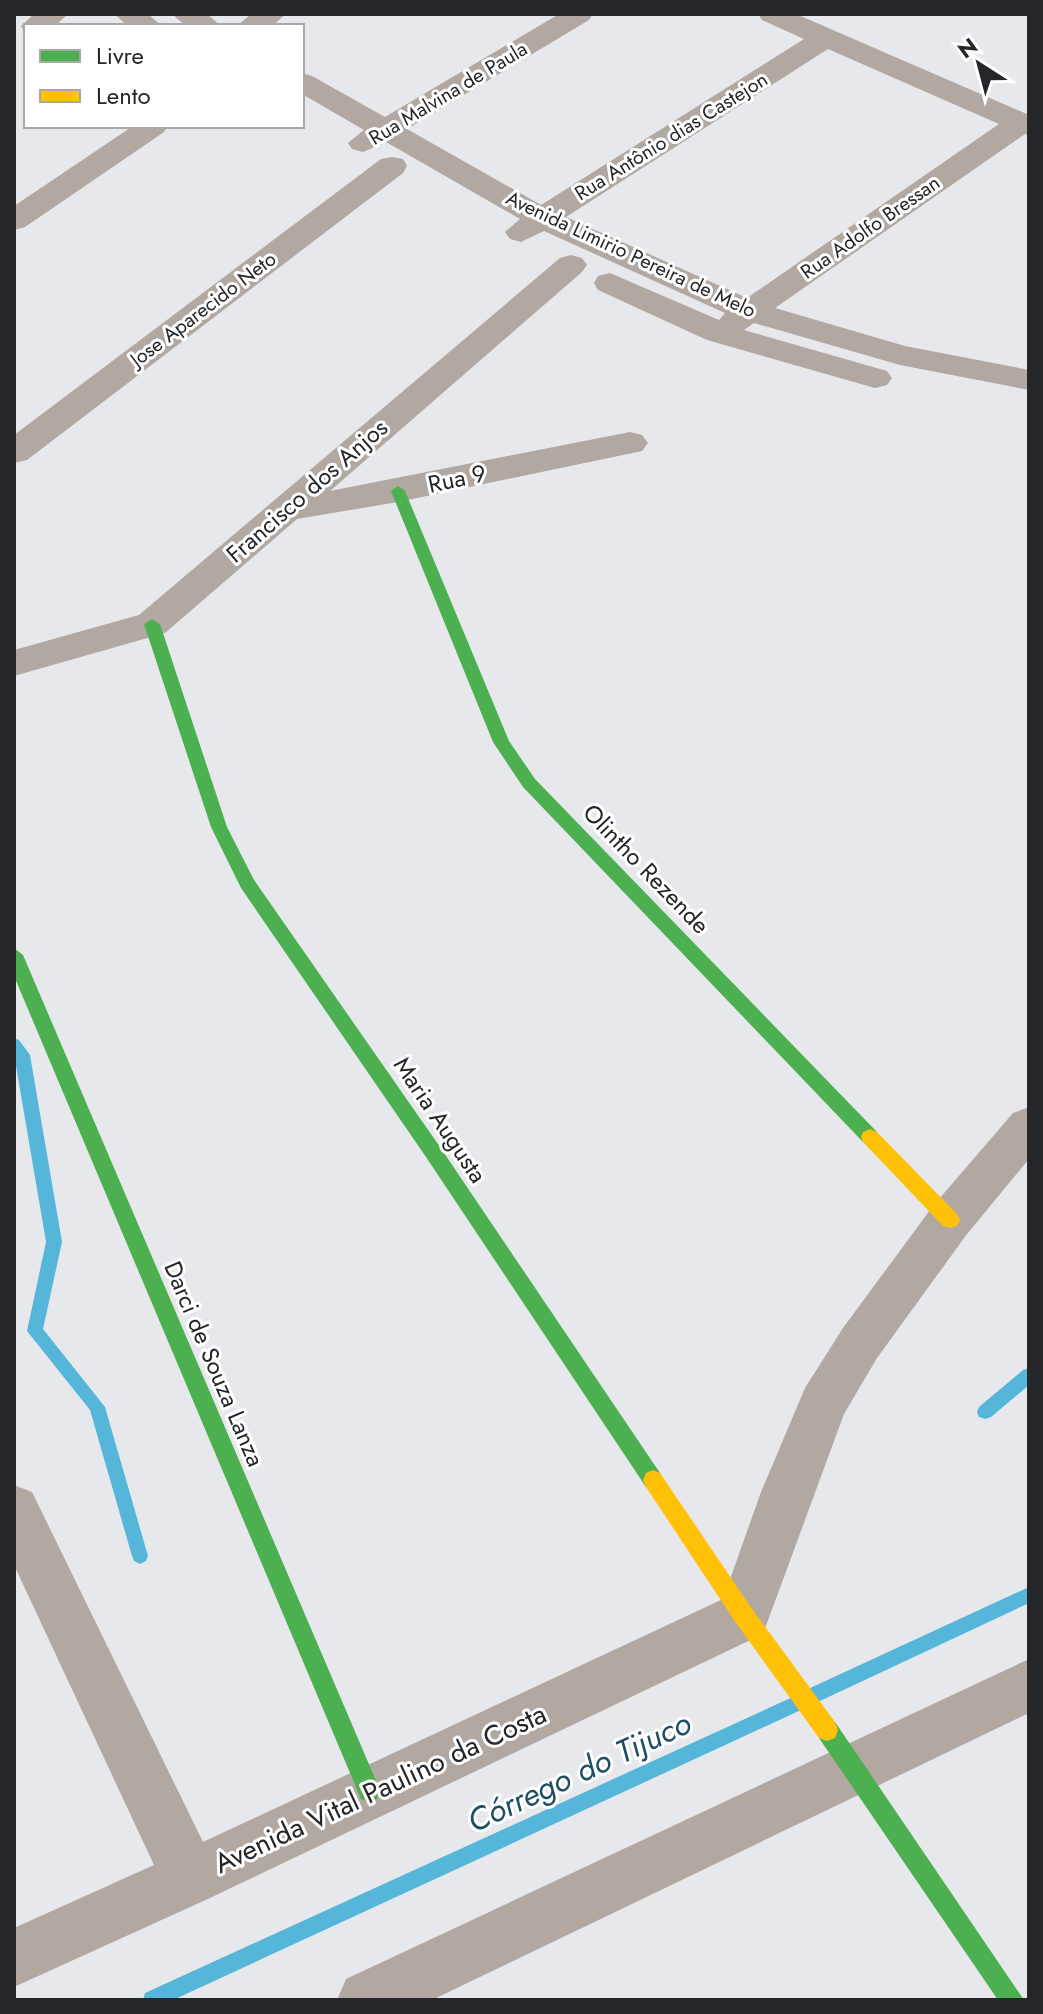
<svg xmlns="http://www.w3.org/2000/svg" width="1043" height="2014" font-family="Jost,sans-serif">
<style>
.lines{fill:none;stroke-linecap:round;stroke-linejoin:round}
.stream{fill:#56b6da;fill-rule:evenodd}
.street{fill:#b0a8a1;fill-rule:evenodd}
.fast{fill:#4caf50;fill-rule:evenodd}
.slow{fill:#ffc107;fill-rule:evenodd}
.labels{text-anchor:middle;stroke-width:6;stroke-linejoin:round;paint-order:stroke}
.far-street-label{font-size:20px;fill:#252629;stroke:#fff}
.street-label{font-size:24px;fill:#252629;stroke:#fff}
.near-street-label{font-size:28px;fill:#252629;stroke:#fff}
.near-water-label{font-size:32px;font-style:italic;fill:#1d4e63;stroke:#fff}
</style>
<rect width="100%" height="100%" fill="#e6e8ec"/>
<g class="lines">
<path class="stream" d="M14,1038L19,1040L30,1055L62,1242L43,1329L105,1407L148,1556L146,1561L140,1564L134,1561L132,1556L90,1410L27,1331L46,1242L14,1054Z
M1029,1368V1385L991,1417L985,1419L979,1417L977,1412L979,1407L1023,1370Z
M1029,1587V1603L820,1701L814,1703L808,1701L805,1695L808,1689Z
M795,1696L801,1698L804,1704L801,1710L173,2000H143L145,1993Z"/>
<path class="street" d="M34,14H68L55,26H26L25,32L21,26Z
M114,14H148L162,26H128Z
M172,14H207L221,26H186Z
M251,14H286L272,26H237Z
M559,14H593L589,20L407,129L541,205L804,39L762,20L758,14H796L1029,115V135L1025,134L775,308L905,346L1029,370V390L900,365L754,323L744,330L887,371L892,378L887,385L875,388L707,340L598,290L594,283L598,276L610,273L719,320L725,313L544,231L521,242L510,239L505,232L520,219L386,142L363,152L352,149L348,143L364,130L302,94V73L312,76L385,117ZM828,49L999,124L747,298L566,217Z
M133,126H168L164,132L25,227L14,230V206Z
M392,157L403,159L407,166L403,173L27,460L14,463V435L381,159Z
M571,255L582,258L587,265L582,272L330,491L630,432L642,435L648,443L642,451L398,502L297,519L165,633L14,676V650L139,615L560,258Z
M1029,1107V1159L967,1234L877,1358L844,1414L763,1634L210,1898L14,1987V1928L154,1865L14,1565V1485L32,1492L203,1842L723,1599L761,1492L805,1388L843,1328L933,1206L1013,1113Z
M1029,1659V1713L432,2000H337L346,1979Z"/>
<path class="fast" d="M398,486L405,491L509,741L535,779L877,1132L879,1137L877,1142H863L523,787L493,742L391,491Z
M152,619L160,624L227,827L254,880L440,1147L660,1473L663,1480L660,1487L653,1490L646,1487L426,1157L241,888L211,827L144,624Z
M14,948L23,955L377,1783L380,1791L377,1799L369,1802L361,1799L14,976Z
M827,1719L835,1722L1024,2000H998L819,1738L816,1730L819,1722Z"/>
<path class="slow" d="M870,1129L877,1132L957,1214L960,1220L957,1226L950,1228L943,1226L863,1142L861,1137L863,1132Z
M653,1470L660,1473L752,1609L835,1722L838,1730L835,1738L827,1741L819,1738L736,1623L646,1487L643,1480L646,1473Z"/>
</g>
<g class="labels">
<g class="far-street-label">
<text transform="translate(448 93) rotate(-31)" y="7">Rua Malvina de Paula</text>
<text transform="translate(671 136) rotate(-32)" y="7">Rua Antônio dias Castejon</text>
<text transform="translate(870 227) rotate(-35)" y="7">Rua Adolfo Bressan</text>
<text transform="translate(631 254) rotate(25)" y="7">Avenida Limirio Pereira de Melo</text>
<text transform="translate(203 309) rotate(-37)" y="7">Jose Aparecido Neto</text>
</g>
<g class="street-label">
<text transform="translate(457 479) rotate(-12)" y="8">Rua 9</text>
<text transform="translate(307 491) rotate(-41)" y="8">Francisco dos Anjos</text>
<text transform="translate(646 869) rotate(46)" y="8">Olintho Rezende</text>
<text transform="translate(440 1120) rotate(56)" y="8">Maria Augusta</text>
<text transform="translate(214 1364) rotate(67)" y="8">Darci de Souza Lanza</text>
</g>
<g class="near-street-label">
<text transform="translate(380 1788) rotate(-25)" y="10">Avenida Vital Paulino da Costa</text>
</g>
<g class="near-water-label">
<text transform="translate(579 1772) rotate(-25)" y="11">Córrego do Tijuco</text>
</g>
</g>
<rect width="1043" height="2014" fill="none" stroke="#252629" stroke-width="32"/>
<rect x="24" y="24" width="280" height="104" fill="#ffffff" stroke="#a8a8a9" stroke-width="2"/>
<rect x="40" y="50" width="40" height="12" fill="#4caf50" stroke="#a8a8a9" stroke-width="2"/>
<text x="96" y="64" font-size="24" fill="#252629">Livre</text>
<rect x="40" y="90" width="40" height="12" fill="#ffc107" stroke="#a8a8a9" stroke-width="2"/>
<text x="96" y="104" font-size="24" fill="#252629">Lento</text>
<g transform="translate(979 64) rotate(324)" stroke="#ffffff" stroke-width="6" paint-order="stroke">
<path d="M0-6L14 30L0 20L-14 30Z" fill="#252629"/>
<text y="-12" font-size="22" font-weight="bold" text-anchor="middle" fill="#252629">N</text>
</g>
</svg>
